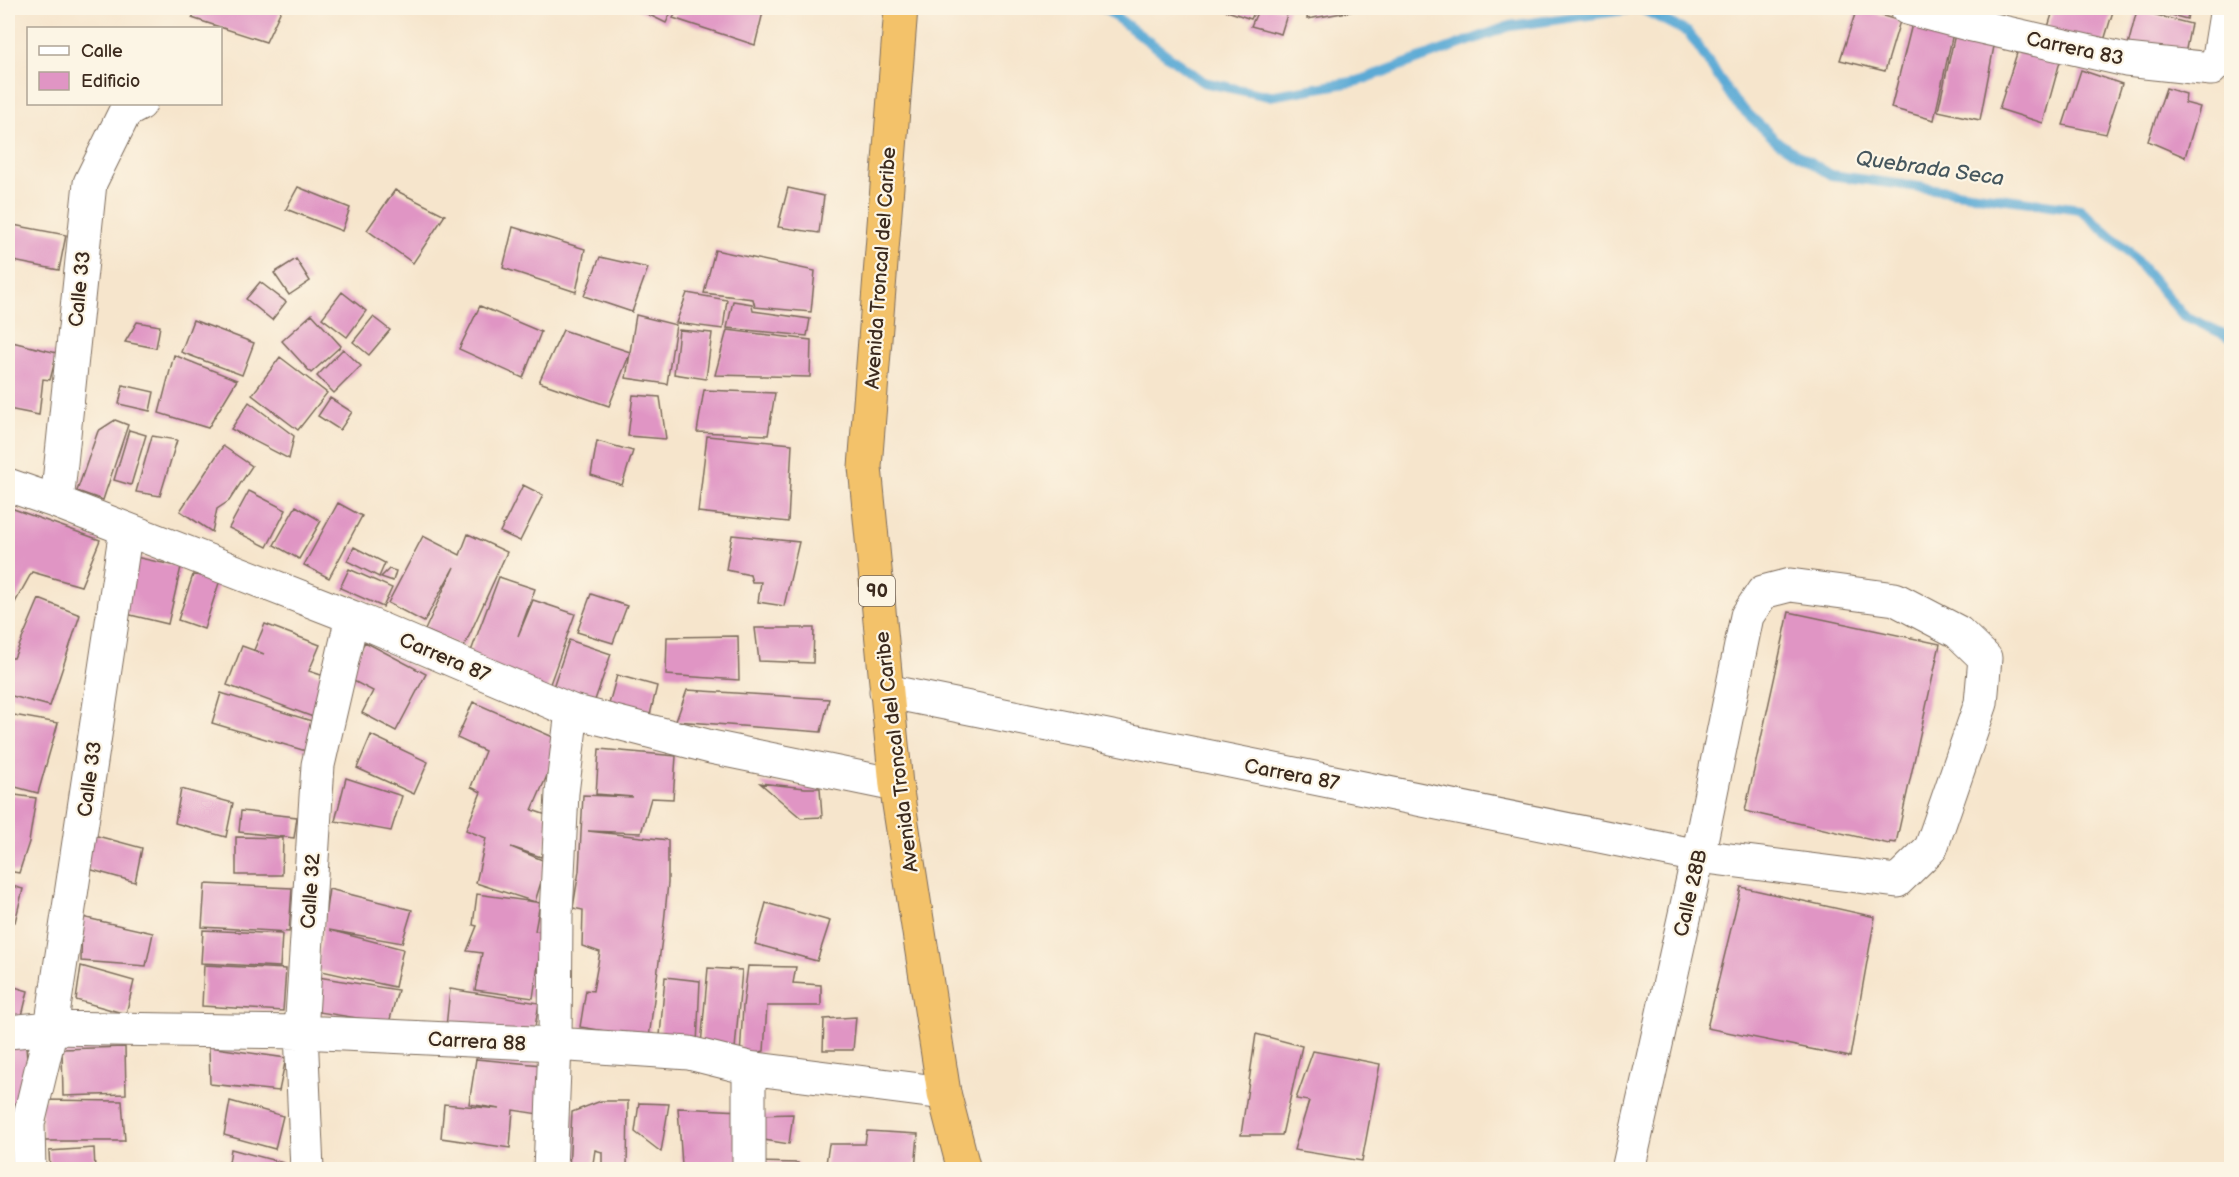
<svg xmlns="http://www.w3.org/2000/svg" width="2239" height="1177" font-family="'Balsamiq Sans',sans-serif">
<style>
.lines{fill:none;stroke-linecap:round;stroke-linejoin:round}
.stream{stroke:#5baad5;stroke-width:10}
.building{fill:#e095c4}
.minor-casing{stroke:#7c6b5b;stroke-width:35}
.highway-casing{stroke:#7c6b5b;stroke-width:35}
.minor{stroke:#fff;stroke-width:33}
.highway{stroke:#f3c26a;stroke-width:33}
.labels{text-anchor:middle;stroke-width:4.5;stroke-linejoin:round;paint-order:stroke}
.shield{fill:#fcf5e5;stroke:#75675a;stroke-width:1.5}
.shield-label{font-size:18px;font-weight:bold;fill:#3b2a1e}
.street-label{font-size:20px;fill:#3b2a1e;stroke:#fcf5e5}
.water-label{font-size:21px;font-style:italic;fill:#46575e;stroke:#fcf5e5}
</style>
<rect width="100%" height="100%" fill="#fcf5e5"/>
<filter id="ink" filterUnits="userSpaceOnUse"><feTurbulence type="fractalNoise" baseFrequency=".0167" numOctaves="2"/><feDisplacementMap in="SourceGraphic" scale="12" xChannelSelector="R" yChannelSelector="G"/><feConvolveMatrix kernelMatrix="1 2 1 2 8 2 1 2 1" color-interpolation-filters="sRGB"/></filter>
<filter id="wash" filterUnits="userSpaceOnUse"><feTurbulence type="fractalNoise" baseFrequency=".008" numOctaves="4" result="noise"/><feDisplacementMap in="SourceGraphic" scale="24" xChannelSelector="R" yChannelSelector="G"/><feGaussianBlur stdDeviation="1.35" result="paint"/><feColorMatrix in="noise" values="0 0 0 0 0 0 0 0 0 0 0 0 0 0 0 0 0 1.4 0 .05"/><feComposite in="paint" operator="in"/></filter>
<g filter="url(#wash)">
<rect width="100%" height="100%" fill="#f6e5cc"/>
<g class="lines">
<path class="stream" d="M1104,8L1203,82L1269,96L1358,81L1510,26L1638,8
M1640,8L1689,33L1735,102L1779,143L1831,175L2080,209L2127,250L2183,315L2232,338"/>
</g>
<g id="blocks">
<path class="building" d="M198,8H282L266,42L192,18Z
M635,8H673L666,23Z
M679,8H764L755,45L673,18Z
M1218,8H1256L1251,19Z
M1259,8H1289L1281,34L1251,26Z
M1308,8H1365V9L1307,19Z
M1857,8L1900,21L1885,71L1840,60Z
M2054,8H2114L2103,44L2047,30Z
M2145,8H2189L2187,19Z
M2137,10L2191,24L2183,64L2127,49Z
M1912,24L1953,33L1934,120L1891,108Z
M1955,34L1995,41L1980,120L1938,111Z
M2019,47L2061,58L2043,123L1999,109Z
M2081,70L2122,84L2106,134L2063,125Z
M2166,88L2186,94L2185,103L2200,107L2185,157L2148,141Z
M298,187L350,208L342,231L286,209Z
M788,188L824,196L819,233L778,227Z
M395,190L445,215L413,263L367,230Z
M8,224L66,235L59,270L8,260Z
M513,227L585,249L576,292L503,268Z
M715,250L815,271L811,312L755,307L753,299L704,293Z
M600,257L648,268L632,312L584,296Z
M296,259L310,281L289,295L274,273Z
M260,282L286,302L272,320L246,299Z
M342,292L366,311L347,337L322,318Z
M687,293L727,300L723,329L676,323Z
M733,301L752,304L753,311L810,319L807,336L727,328Z
M480,306L541,332L523,378L459,349Z
M312,314L341,346L311,373L282,341Z
M636,315L676,325L667,384L626,378L630,353L609,406L539,382L563,330L630,352Z
M373,317L390,330L369,355L353,342Z
M193,320L254,343L242,375L181,352Z
M137,322L160,326L156,348L125,342Z
M679,330L712,333L706,379L674,374Z
M727,330L811,340L810,377L715,375Z
M8,341L57,353L50,380L43,379L39,415L8,409Z
M343,349L361,366L334,393L317,376Z
M174,355L237,380L208,428L159,413Z
M280,357L327,393L298,430L252,395Z
M123,385L154,392L150,411L119,404Z
M704,390L775,393L768,435L697,432Z
M633,395L660,397L666,439L628,436Z
M330,398L352,412L340,430L318,416Z
M249,402L294,436L289,459L231,429Z
M115,420L128,425L103,500L77,491L98,431Z
M129,430L146,435L131,485L114,480Z
M152,436L177,440L160,496L136,492Z
M707,436L792,444L788,522L698,512Z
M597,441L633,451L622,485L591,475Z
M223,446L252,466L229,501L217,509L212,532L180,511Z
M523,485L543,495L520,541L500,532Z
M249,491L286,510L267,547L229,528Z
M338,503L362,516L329,578L304,565Z
M296,506L321,521L299,559L274,545Z
M8,507L100,540L81,586L32,572L8,615Z
M468,534L507,552L464,647L425,630L454,567L424,622L388,603L423,536L460,555Z
M732,535L799,542L784,606L758,602L761,582H752L750,575L726,570Z
M354,547L385,563L379,577L347,561Z
M131,556L181,567L168,624L118,612Z
M349,569L392,588L383,607L340,588Z
M389,569L396,571L393,581L381,577Z
M193,575L221,577L204,629L178,620Z
M499,577L535,589L518,636L533,600L575,614L546,695L470,654Z
M591,594L627,606L613,643L577,632Z
M39,599L80,615L50,706L8,695V658H14Z
M1789,612L1940,644L1896,843L1890,842L1889,844L1745,811Z
M265,624L320,645L309,671L327,677L313,717L227,685L242,646L264,654L254,650Z
M755,628H814L813,663L759,661Z
M738,636L739,680L666,675L667,637Z
M569,640L611,654L594,703L552,690Z
M365,642L426,674L396,731L362,713L373,691L344,676Z
M617,675L657,686L650,715L609,704Z
M687,690L829,699L821,732L676,721Z
M221,693L315,722L306,751L212,723Z
M473,702L562,741L532,810L555,818L541,857L511,847L547,862L535,902L540,903L535,931L543,932L533,998L475,990L482,953L467,951L477,926L473,925L477,894L535,902L476,883L486,838L466,830L481,792L471,787L485,751L457,738Z
M8,714L58,723L38,793L8,785Z
M371,735L428,762L414,794L357,768Z
M599,749L676,756L673,799L651,798L641,833L588,831L668,840V883L664,923L649,1038L580,1027L586,990L593,991L600,952L582,946L583,910L573,908L579,871L583,795L633,797L596,794Z
M346,778L402,796L391,831L335,821Z
M760,783L805,788H820L822,817L801,818Z
M181,789L233,803L226,837L175,823Z
M8,794L36,798L29,842L19,873L8,871Z
M241,811L297,817L294,838L239,832Z
M90,834L142,848L135,882L85,868Z
M236,837L283,838L282,875H236Z
M205,884L292,888L289,932L202,927Z
M8,885L23,889L15,922H8Z
M1741,887L1875,917L1850,1057L1707,1028Z
M329,889L412,910L402,943L329,930L403,949L395,987L317,970Z
M766,903L830,921L817,961L755,944Z
M82,917L153,933L146,966L81,961Z
M203,930L282,934L280,967L201,963Z
M204,965L286,969L283,1011L202,1006Z
M81,966L134,981L126,1014L76,1000Z
M748,966L796,967L793,983L821,985V1006H767L764,1051L740,1057L743,1006Z
M708,968L742,970L735,1049L701,1045Z
M312,976L398,990L389,1023L306,1010Z
M665,977L700,981L697,1044L660,1036Z
M8,985L28,991L20,1024L8,1020Z
M450,989L539,1003L533,1039L446,1027Z
M856,1017L853,1050H823L824,1019Z
M1256,1034L1302,1046L1282,1135H1241Z
M8,1046L26,1047L30,1104H8Z
M125,1047L126,1094L63,1096L62,1049Z
M209,1047L286,1058L279,1091L210,1084Z
M1313,1051L1380,1064L1362,1161L1294,1150L1309,1101L1296,1099Z
M476,1059L553,1066L545,1115L513,1110L510,1148L441,1138L444,1104L500,1109L469,1104Z
M40,1100L122,1101L125,1141H44Z
M230,1101L283,1116L275,1149L224,1135Z
M601,1101H628L627,1170H602V1152L595,1150L592,1170H569L572,1112Z
M639,1103L669,1104L661,1152L635,1132Z
M678,1108L742,1111L738,1170H676L682,1165Z
M793,1114L789,1144L758,1139V1115Z
M867,1131L918,1134L915,1170H825L829,1144H865Z
M94,1148L95,1170H50L49,1151Z
M231,1149L284,1163L282,1170H228Z
M751,1162L798,1163V1170H752Z"/>
</g>
</g>
<g filter="url(#ink)">
<use href="#blocks" fill-opacity="0" stroke="#7c6b5b" stroke-width="1.5"/>
<g class="lines">
<g class="minor-casing">
<path id="minor" d="M1907,8L1972,25L2126,60L2211,69L2219,57L2227,8
M8,485L57,502L352,617L572,711L711,747L896,785
M57,502L90,183L125,112L140,104
M886,691L1698,856L1897,881L1931,848L1981,703L1985,658L1958,632L1895,599L1790,585L1763,592L1747,616L1698,856L1628,1170
M8,1032L51,1028L301,1032L555,1044L689,1053L749,1068L944,1093
M29,1170L28,1124L51,1028L126,529
M307,1170L301,1032L318,765L352,617
M550,1170L555,1044L556,915L562,793L572,711
M749,1170V1068"/>
</g>
<g class="highway-casing">
<path id="highway" d="M901,8L865,467L896,785L944,1093L964,1170"/>
</g>
<use href="#minor" class="minor"/>
<use href="#highway" class="highway"/>
</g>
</g>
<g class="labels">
<rect class="shield" x="859" y="576" width="36" height="30" rx="4.5"/>
<g class="shield-label">
<text x="877" y="597">90</text>
</g>
<g class="street-label">
<text transform="translate(2075 48) rotate(12)" y="7">Carrera 83</text>
<text transform="translate(880 268) rotate(-86)" y="7">Avenida Troncal del Caribe</text>
<text transform="translate(79 289) rotate(-84)" y="7">Calle 33</text>
<text transform="translate(445 657) rotate(23)" y="7">Carrera 87</text>
<text transform="translate(896 752) rotate(-97)" y="7">Avenida Troncal del Caribe</text>
<text transform="translate(1292 774) rotate(11)" y="7">Carrera 87</text>
<text transform="translate(89 779) rotate(-82)" y="7">Calle 33</text>
<text transform="translate(310 891) rotate(-86)" y="7">Calle 32</text>
<text transform="translate(1690 893) rotate(-77)" y="7">Calle 28B</text>
<text transform="translate(477 1041) rotate(3)" y="7">Carrera 88</text>
</g>
<g class="water-label">
<text transform="translate(1930 168) rotate(8)" y="7">Quebrada Seca</text>
</g>
</g>
<rect width="2239" height="1177" fill="none" stroke="#fcf5e5" stroke-width="30"/>
<rect x="27" y="27" width="195" height="78" fill="#fcf5e5" stroke="#afa495" stroke-width="1.5"/>
<rect x="39" y="46" width="30" height="9" fill="#ffffff" stroke="#afa495" stroke-width="1.5"/>
<text x="81" y="57" font-size="18" fill="#3b2a1e">Calle</text>
<rect x="39" y="72" width="30" height="18" fill="#e095c4" stroke="#afa495" stroke-width="1.5"/>
<text x="81" y="87" font-size="18" fill="#3b2a1e">Edificio</text>
</svg>
